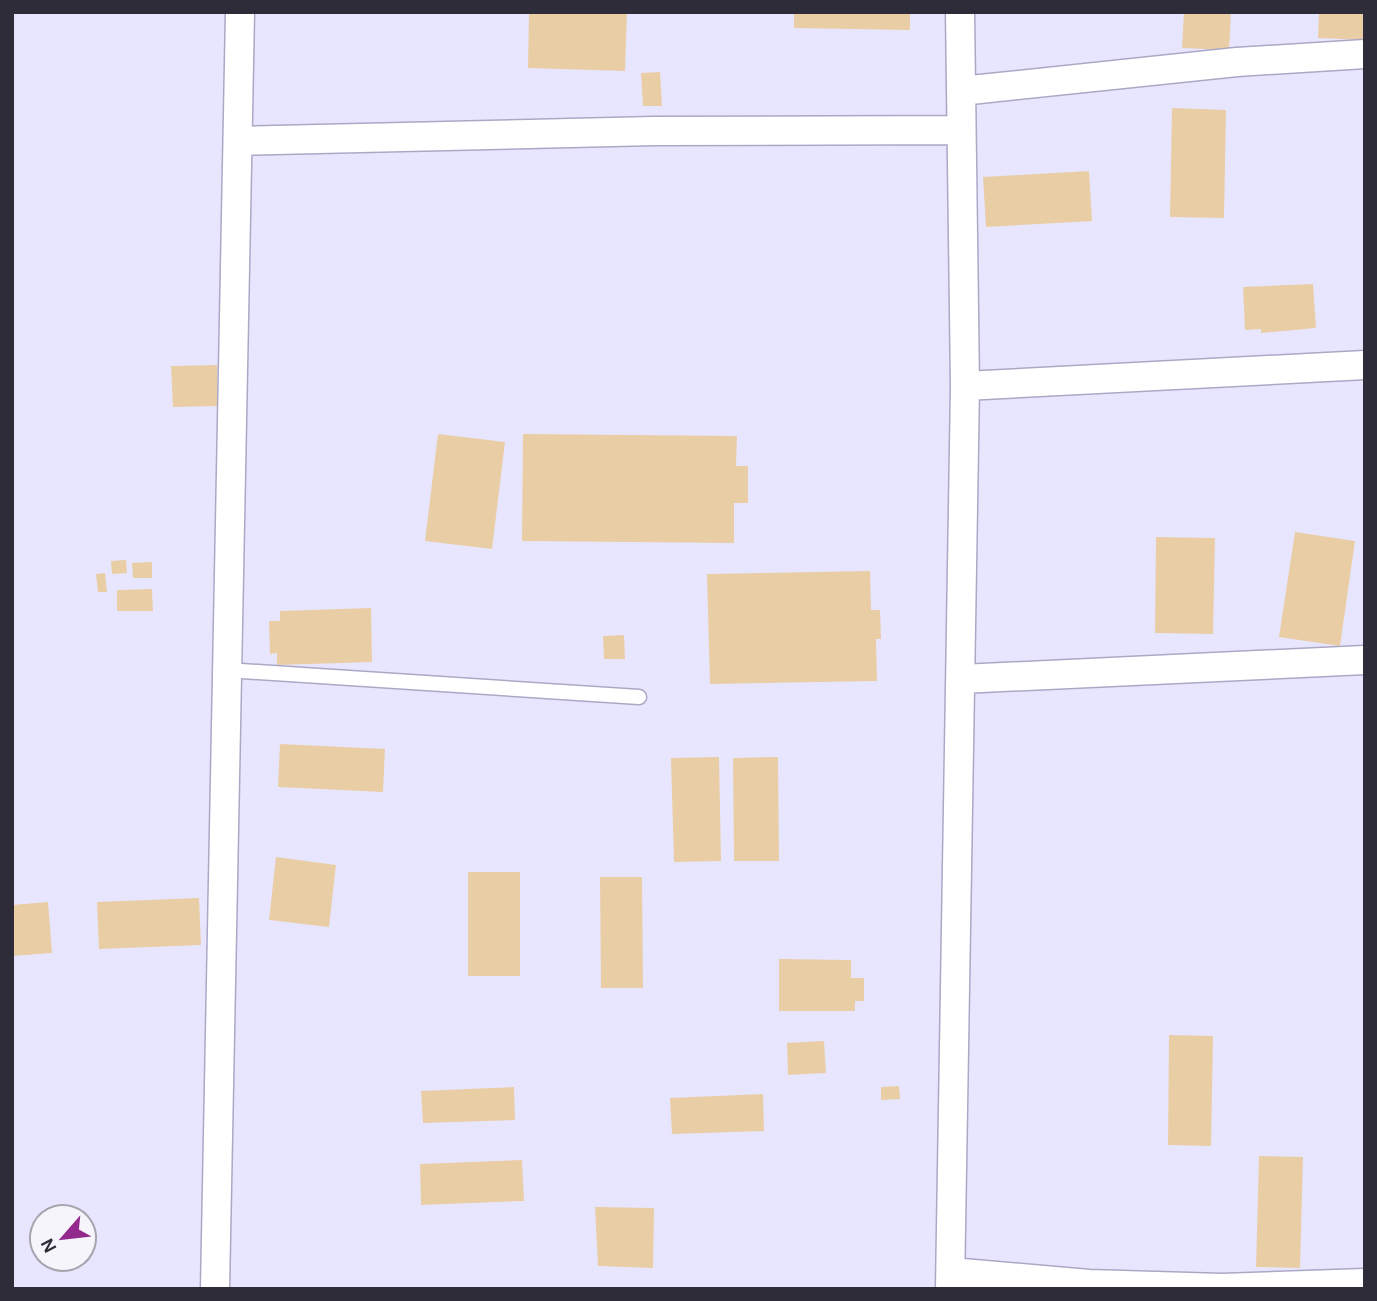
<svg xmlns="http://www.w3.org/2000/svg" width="1377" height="1301" font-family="Karla,sans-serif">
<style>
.building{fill:#e9cda5}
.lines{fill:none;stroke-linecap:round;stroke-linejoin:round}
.lane-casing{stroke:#aba8c6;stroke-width:17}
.street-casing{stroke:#aba8c6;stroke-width:31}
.lane{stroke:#fff;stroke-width:14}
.street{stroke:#fff;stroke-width:28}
</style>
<rect width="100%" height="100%" fill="#e8e6ff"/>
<path class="building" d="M529,12H627L625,71L528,68Z
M794,12H910V30L794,28Z
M1184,12H1231L1229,50L1182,48Z
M1319,12H1365V40L1318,38Z
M660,72L662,106H643L641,73Z
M1172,108L1226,110L1224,218L1170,217Z
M1089,171L1092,221L986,227L983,177Z
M1313,284L1316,328L1261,333V329L1245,330L1243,287Z
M217,365L218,406L173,407L171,366Z
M438,434L505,442L492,549L425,541Z
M523,434L737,436L736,466H748V503H734V543L522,541Z
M1295,532L1355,541L1340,646L1279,637Z
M1156,537L1215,538L1213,634L1155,633Z
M126,560L127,573L112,574L111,561Z
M152,562V578H133L132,563Z
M870,571L871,610H880L881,639H876L877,681L710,684L707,574Z
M105,573L107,592H98L96,574Z
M152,589L153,611H117V590Z
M371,608L372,662L277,665V653L270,654L269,621H280V611Z
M624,635L625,659H604L603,636Z
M280,744L385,749L383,792L278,787Z
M719,757L721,861L674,862L671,758Z
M778,757L779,861H734L733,758Z
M276,857L336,865L329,927L269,920Z
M468,872H520V976H468Z
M600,877H642L643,988H601Z
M199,898L201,945L99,949L97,902Z
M48,902L52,953L12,956V905Z
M779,959L851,960V978H864V1001H855V1011H779Z
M1169,1035L1213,1036L1211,1146L1168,1145Z
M824,1041L826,1073L788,1075L787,1043Z
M899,1086L900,1099L881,1100V1087Z
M514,1087L515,1120L423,1123L421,1091Z
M763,1094L764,1131L672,1134L670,1098Z
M1259,1156L1303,1157L1300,1268L1256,1267Z
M522,1160L524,1201L421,1205L420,1164Z
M595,1207L654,1208L653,1268L598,1266Z"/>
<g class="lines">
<g class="lane-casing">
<path id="lane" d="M227,670L639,697"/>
</g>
<g class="street-casing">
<path id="street" d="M961,91L1237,62L1365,54
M238,141L654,131L961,130
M965,386L1365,365
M961,679L1365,660
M951,1272L1089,1284L1222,1288L1365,1283
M215,1289L240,12
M950,1289L965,386L960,12"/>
</g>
<use href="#lane" class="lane"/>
<use href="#street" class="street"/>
</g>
<rect width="1377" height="1301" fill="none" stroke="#2d2c38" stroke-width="28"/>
<g transform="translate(63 1238) rotate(242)"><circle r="33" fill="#f6f5fc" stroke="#a6a5ae" stroke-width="2"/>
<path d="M0-5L12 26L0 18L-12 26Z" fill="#93298c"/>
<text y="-10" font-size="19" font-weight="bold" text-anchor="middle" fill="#2d2c38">N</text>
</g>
</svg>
